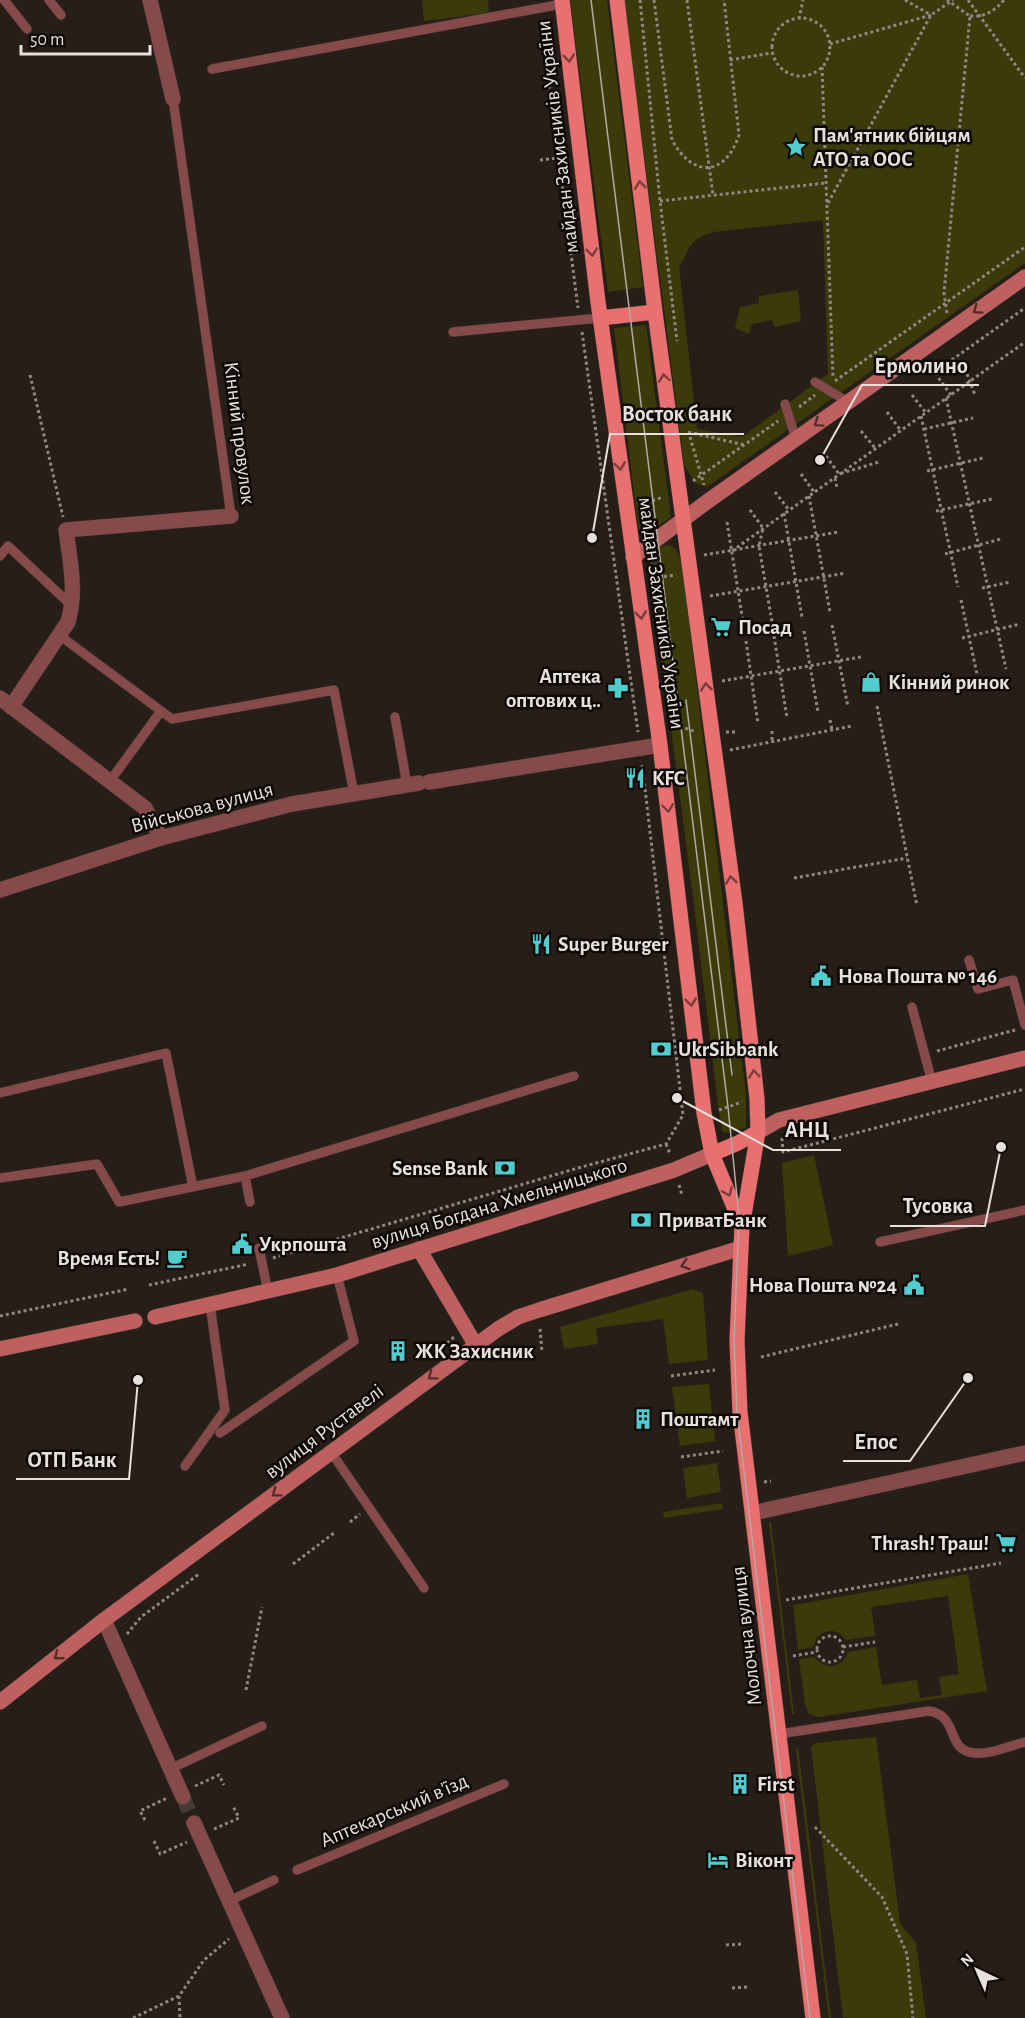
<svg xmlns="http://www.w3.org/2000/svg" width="1025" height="2018" font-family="'Alegreya Sans',sans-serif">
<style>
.green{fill:#3a3a0b;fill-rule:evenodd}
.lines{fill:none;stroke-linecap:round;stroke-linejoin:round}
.street-tunnel{stroke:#453b35;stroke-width:15;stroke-dasharray:15 8;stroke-linecap:butt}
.lane-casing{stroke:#433933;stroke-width:10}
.street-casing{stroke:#433933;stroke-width:16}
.secondary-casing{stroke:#433933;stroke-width:16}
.primary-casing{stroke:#433933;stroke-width:16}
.path{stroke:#908782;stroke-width:3;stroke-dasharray:3 3;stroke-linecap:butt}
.lane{stroke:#854a49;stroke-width:9}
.street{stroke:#854a49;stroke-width:15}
.secondary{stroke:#bd605f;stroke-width:15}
.primary{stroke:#e97070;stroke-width:15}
.tram{stroke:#b2aaa5;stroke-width:1.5}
.oneway{stroke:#7c3c3c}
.oneway2{stroke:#542c2a}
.labels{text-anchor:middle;stroke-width:5;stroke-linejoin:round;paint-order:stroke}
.poi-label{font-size:21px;font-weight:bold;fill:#e8e0dc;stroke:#0e0907;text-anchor:start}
.street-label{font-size:21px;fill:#e8e0dc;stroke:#0e0907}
.leader{fill:none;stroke:#e8e0dc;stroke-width:2}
.callout-dot{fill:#e8e0dc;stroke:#0e0907;stroke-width:2}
.callout-label{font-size:22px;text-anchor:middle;font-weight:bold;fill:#e8e0dc;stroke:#0e0907;stroke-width:5;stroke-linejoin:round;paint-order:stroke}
</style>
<rect width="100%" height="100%" fill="#281e18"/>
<path class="green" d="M422,0H488L489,13L424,21Z
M570,0H607L643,287L608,292Z
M624,0H1025V263L707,487L695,483L684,464ZM823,220L828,374L742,437L697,429L679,267C693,246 686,241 714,232Z
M798,290L801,321L775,327L772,320L752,324L749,334L735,328L740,307L759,303V296Z
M646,325L671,517L644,537L639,534L614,328Z
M668,545L675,548L682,562L746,1095V1128L725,1133L722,1131L718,1105L694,905L650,568C650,555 655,546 668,545Z
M814,1155L833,1245L788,1256L782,1163Z
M693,1289L703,1293L708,1360L669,1364L663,1319L596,1328L598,1344L564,1349L560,1327Z
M709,1384L715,1441L680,1446L672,1387Z
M717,1463L721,1492L687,1498L683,1468Z
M722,1503L723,1509L664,1518L663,1512Z
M769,1522H771L794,1714H792Z
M968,1574L987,1691L819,1717L809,1714L805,1705L799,1659L814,1657C825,1670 842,1669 848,1652L876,1647L882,1685L917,1680L920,1698L942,1695L939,1677L959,1674L948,1596L871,1607L875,1636L846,1640C838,1629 827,1628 817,1637L813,1647L798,1650L793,1605Z
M876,1737L900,1923L916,1943L926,2018H843L811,1747L815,1743Z
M798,1746L831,2018H829L796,1751Z"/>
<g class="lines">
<path class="street-tunnel" d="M183,1797L194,1823"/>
<g class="lane-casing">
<path id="lane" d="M4,0L27,29
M49,0L61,15
M212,69L562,4
M173,99L231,516
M453,332L600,318
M815,382L848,402
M785,404L796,439
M0,556L8,546L72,606
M59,635L172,719L334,690L354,794
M395,717L407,785
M110,781L161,711
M969,960L978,989L1013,980L1025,1025
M912,1007L932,1082
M0,1093L166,1053L193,1187
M0,1178L97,1164L119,1202L245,1176
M250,1202L245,1176L574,1076
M880,1242L1025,1210
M259,1248L268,1292
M220,1433L354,1341L337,1275
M331,1452L424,1588
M185,1466L225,1410L210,1305
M779,1734L929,1711C960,1716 945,1750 974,1753C990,1755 1009,1746 1025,1742
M170,1769L262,1726
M297,1870L504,1784
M229,1901L274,1880"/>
</g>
<g class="street-casing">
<path id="street" d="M150,0L173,99
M0,698L145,808L161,838
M11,707L68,622C77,591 70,561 66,530L231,516
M429,782L660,745
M0,890L161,838L292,804L419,783
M753,1513L1025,1453
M104,1620L183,1797
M194,1823L282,2018"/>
</g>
<g class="secondary-casing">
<path id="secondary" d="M633,557L708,501L1025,277
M758,1132L779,1120L1025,1058
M419,1249L475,1344
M155,1317L337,1275L674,1170L712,1154
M0,1349L135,1321
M0,1702L104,1620L498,1329L518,1317L539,1310L741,1248"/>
</g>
<g class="primary-casing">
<path id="primary" d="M562,0L598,302L660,745L704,1113L712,1154L742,1226
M617,0L655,312L735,903L757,1099L758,1132L742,1227L741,1248L737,1341L740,1412L813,2018
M600,318L655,312
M712,1154L738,1143L758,1132"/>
</g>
<path class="path" d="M640,0L660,201L677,341
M654,0L672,140C693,178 725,177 739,135L724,0
M687,0L713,195
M905,0L931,15
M968,0L1025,78
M970,16C986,17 994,11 1004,0
M772 47a29 29 0 1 1 58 0a29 29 0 1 1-58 0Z
M799,19L803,0
M541,20L578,308
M830,44L931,15
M730,60L772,53
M822,67L833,378
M540,160L558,158
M660,201L826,183
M828,203L931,15L953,0
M947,313L944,293L970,16L947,0
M582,332L638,732
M967,374L975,395
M30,375L63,517
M835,381L1025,247
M912,395L926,413
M951,395L937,376L936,371L1025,308
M946,398L1006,669
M799,407L815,395
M887,412L901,431
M921,416L958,587
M924,429L973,418
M861,431L875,448
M688,432L745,445
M690,437L704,485
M826,456L839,474L879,462
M927,471L983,458
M801,474L814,492
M835,478L837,488
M693,481L778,421
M775,492L789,510
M809,496L830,612
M641,505L663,497
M750,510L763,528L759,546L772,622
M936,511L992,499
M784,513L802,617
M727,522L744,628
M732,551L1025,342
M945,554L1001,539
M704,555L838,532
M652,578L676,575
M982,588L1010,582
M710,596L846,573
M961,600L977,674
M832,625L848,707
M804,631L818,712
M774,636L787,718
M962,638L1020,624
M746,641L758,724
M722,681L861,657
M877,706L917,906
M830,720L832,730
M674,724L696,732
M772,731V741
M726,732H736
M730,750L852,726
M794,878L907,858
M937,1051L1015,1030
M719,1110L742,1102
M782,1138L783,1152L1025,1089
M666,1144L670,1154
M679,1185L682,1195
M273,1258L578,1168L666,1144L683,1115L642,763
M149,1285L249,1264
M0,1316L129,1289
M540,1329L542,1352
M447,1343L454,1337
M761,1357L898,1324
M671,1376L715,1370
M681,1457L723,1451
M764,1482L771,1481
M350,1522L360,1514
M293,1564L334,1533
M786,1600L1001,1563
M127,1634L141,1617L199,1574
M817 1649a13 13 0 1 1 26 0a13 13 0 1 1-26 0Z
M843,1647L875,1642
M793,1656L817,1652
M246,1690L262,1607
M195,1786L219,1775L224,1785
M145,1820L140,1811L167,1798
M815,1827L882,1897L907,1954L913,2018
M214,1829L239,1818L233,1806
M154,1841L160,1854L187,1842
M726,1945L743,1944
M732,1988L748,1987
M179,1996L180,2018
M133,2018L179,1996L204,1960L229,1939"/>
<use href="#lane" class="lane"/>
<use href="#street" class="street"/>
<use href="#secondary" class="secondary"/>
<use href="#primary" class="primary"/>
<path class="tram" d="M591,0L728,1107L739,1217L734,1341L737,1413L810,2018
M686,700L732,1075"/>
</g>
<defs><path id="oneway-chevron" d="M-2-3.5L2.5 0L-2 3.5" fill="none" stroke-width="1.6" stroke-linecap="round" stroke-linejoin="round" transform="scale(1.5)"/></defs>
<g class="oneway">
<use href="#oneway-chevron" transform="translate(569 58) rotate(83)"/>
<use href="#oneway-chevron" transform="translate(640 185) rotate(-97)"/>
<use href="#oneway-chevron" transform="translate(592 252) rotate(83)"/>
<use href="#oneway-chevron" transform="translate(664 378) rotate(-98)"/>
<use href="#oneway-chevron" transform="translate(620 466) rotate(82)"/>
<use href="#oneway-chevron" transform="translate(641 615) rotate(82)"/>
<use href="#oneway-chevron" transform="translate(706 687) rotate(-97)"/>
<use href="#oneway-chevron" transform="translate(668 808) rotate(83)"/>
<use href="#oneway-chevron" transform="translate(731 880) rotate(-98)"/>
<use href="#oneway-chevron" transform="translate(691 1002) rotate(83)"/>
<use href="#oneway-chevron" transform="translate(754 1074) rotate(-96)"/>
<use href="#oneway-chevron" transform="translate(728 1192) rotate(67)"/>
</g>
<g class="oneway2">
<use href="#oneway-chevron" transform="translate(977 310) rotate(145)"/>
<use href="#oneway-chevron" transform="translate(818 423) rotate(145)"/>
<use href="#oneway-chevron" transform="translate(685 1265) rotate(163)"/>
<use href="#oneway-chevron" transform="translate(432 1376) rotate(143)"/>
<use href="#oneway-chevron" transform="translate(276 1493) rotate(143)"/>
<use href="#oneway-chevron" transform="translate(58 1656) rotate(142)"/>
</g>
<defs>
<g id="sight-bare" transform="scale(1.62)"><path d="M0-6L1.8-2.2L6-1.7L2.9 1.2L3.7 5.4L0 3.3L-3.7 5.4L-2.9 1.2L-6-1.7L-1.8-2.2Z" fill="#52cdcf" stroke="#0e0907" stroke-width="2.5" paint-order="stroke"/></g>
<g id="supermarket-bare" transform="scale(1.62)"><path d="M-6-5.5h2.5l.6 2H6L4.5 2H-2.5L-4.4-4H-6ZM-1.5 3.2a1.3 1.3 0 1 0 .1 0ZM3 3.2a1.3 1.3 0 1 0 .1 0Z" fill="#52cdcf" stroke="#0e0907" stroke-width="2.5" paint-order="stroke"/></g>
<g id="shop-bare" transform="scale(1.62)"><path d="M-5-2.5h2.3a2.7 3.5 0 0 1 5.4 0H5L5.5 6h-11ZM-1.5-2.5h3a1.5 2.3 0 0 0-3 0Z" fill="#52cdcf" stroke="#0e0907" stroke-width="2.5" paint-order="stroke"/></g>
<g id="pharmacy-bare" transform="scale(1.62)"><path d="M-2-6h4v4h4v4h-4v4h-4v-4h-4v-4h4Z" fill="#52cdcf" stroke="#0e0907" stroke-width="2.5" paint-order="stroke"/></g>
<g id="restaurant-bare" transform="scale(1.62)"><path d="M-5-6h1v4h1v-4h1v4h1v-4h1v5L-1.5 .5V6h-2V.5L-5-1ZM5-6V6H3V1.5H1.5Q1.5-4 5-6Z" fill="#52cdcf" stroke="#0e0907" stroke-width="2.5" paint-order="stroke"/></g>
<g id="civic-bare" transform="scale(1.62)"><path d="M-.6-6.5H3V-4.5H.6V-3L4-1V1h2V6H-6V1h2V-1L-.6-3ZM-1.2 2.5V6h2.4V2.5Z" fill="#52cdcf" stroke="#0e0907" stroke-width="2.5" paint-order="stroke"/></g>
<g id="bank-bare" transform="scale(1.62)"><path d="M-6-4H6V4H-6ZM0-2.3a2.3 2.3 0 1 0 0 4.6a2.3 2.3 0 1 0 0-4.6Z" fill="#52cdcf" stroke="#0e0907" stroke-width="2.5" paint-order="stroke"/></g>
<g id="cafe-bare" transform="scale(1.62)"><path d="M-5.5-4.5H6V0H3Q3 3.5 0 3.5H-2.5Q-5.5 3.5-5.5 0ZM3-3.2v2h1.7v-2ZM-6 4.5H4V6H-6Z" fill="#52cdcf" stroke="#0e0907" stroke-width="2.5" paint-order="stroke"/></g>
<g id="building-bare" transform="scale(1.62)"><path d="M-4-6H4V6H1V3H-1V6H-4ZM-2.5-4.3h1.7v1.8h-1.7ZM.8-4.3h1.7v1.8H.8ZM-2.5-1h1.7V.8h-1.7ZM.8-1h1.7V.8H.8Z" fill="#52cdcf" stroke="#0e0907" stroke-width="2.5" paint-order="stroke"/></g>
<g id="hotel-bare" transform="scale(1.62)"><path d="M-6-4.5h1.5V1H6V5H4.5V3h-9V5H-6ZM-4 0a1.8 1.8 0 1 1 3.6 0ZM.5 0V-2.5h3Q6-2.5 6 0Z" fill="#52cdcf" stroke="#0e0907" stroke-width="2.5" paint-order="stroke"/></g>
</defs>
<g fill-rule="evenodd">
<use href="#sight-bare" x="796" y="147"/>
<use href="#supermarket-bare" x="721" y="627"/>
<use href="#shop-bare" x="871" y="682"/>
<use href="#pharmacy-bare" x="618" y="688"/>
<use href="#restaurant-bare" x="635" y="778"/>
<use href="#restaurant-bare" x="541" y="944"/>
<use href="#civic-bare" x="821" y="976"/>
<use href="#bank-bare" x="661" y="1049"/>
<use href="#bank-bare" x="505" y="1168"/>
<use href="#bank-bare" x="641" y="1220"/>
<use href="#civic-bare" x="242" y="1244"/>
<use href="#cafe-bare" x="177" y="1258"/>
<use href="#civic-bare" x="914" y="1285"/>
<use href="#building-bare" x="398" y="1351"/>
<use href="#building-bare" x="643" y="1419"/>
<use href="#supermarket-bare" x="1006" y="1543"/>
<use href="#building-bare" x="740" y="1784"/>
<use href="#hotel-bare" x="718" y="1860"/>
</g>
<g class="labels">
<g class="poi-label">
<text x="813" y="142">Пам'ятник бійцям<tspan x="813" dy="24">АТО та ООС</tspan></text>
<text x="738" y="634">Посад</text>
<text x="601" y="683" text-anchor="end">Аптека<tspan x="601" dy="24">оптових ц‥</tspan></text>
<text x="888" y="689">Кінний ринок</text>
<text x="652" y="785">KFC</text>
<text x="558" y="951">Super Burger</text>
<text x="838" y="983">Нова Пошта № 146</text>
<text x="678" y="1056">UkrSibbank</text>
<text x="488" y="1175" text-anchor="end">Sense Bank</text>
<text x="658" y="1227">ПриватБанк</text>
<text x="259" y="1251">Укрпошта</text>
<text x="160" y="1265" text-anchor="end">Время Есть!</text>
<text x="897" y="1292" text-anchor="end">Нова Пошта №24</text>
<text x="415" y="1358">ЖК Захисник</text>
<text x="660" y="1426">Поштамт</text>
<text x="989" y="1550" text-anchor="end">Thrash! Траш!</text>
<text x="757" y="1791">First</text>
<text x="735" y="1867">Віконт</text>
</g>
<g class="street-label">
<text transform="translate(557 137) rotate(-97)" y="7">майдан Захисників України</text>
<text transform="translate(240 433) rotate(83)" y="7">Кінний провулок</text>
<text transform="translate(662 613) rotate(82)" y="7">майдан Захисників України</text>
<text transform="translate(202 807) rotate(-15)" y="7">Військова вулиця</text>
<text transform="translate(499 1203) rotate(-17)" y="7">вулиця Богдана Хмельницького</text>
<text transform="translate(324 1431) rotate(-37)" y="7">вулиця Руставелі</text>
<text transform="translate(746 1636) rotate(-97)" y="7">Молочна вулиця</text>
<text transform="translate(394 1810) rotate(-23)" y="7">Аптекарський в’їзд</text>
</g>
</g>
<path class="leader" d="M820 460L862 385H979M592 538L610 434H744M677 1098L773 1150H841M1001 1147L985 1226H890M968 1378L910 1461H843M138 1380L129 1479H16"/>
<g class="callout-dot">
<circle cx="820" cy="460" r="6"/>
<circle cx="592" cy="538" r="6"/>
<circle cx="677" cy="1098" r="6"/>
<circle cx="1001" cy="1147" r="6"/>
<circle cx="968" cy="1378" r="6"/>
<circle cx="138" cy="1380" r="6"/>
</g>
<g class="callout-label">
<text x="921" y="373">Ермолино</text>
<text x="677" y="421">Восток банк</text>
<text x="807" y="1137">АНЦ</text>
<text x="938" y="1213">Тусовка</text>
<text x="876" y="1449">Епос</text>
<text x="72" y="1467">ОТП Банк</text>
</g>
<g transform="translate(977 1970) rotate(316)" stroke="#0e0907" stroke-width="4.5" paint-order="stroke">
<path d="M0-4.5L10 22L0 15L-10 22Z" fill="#e8e0dc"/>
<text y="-9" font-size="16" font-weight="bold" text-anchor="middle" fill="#e8e0dc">N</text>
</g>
<path d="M21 45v9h129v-9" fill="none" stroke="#e8e0dc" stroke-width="3"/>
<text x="30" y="45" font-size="18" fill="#e8e0dc" stroke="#0e0907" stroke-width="4.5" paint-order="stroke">50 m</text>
</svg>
